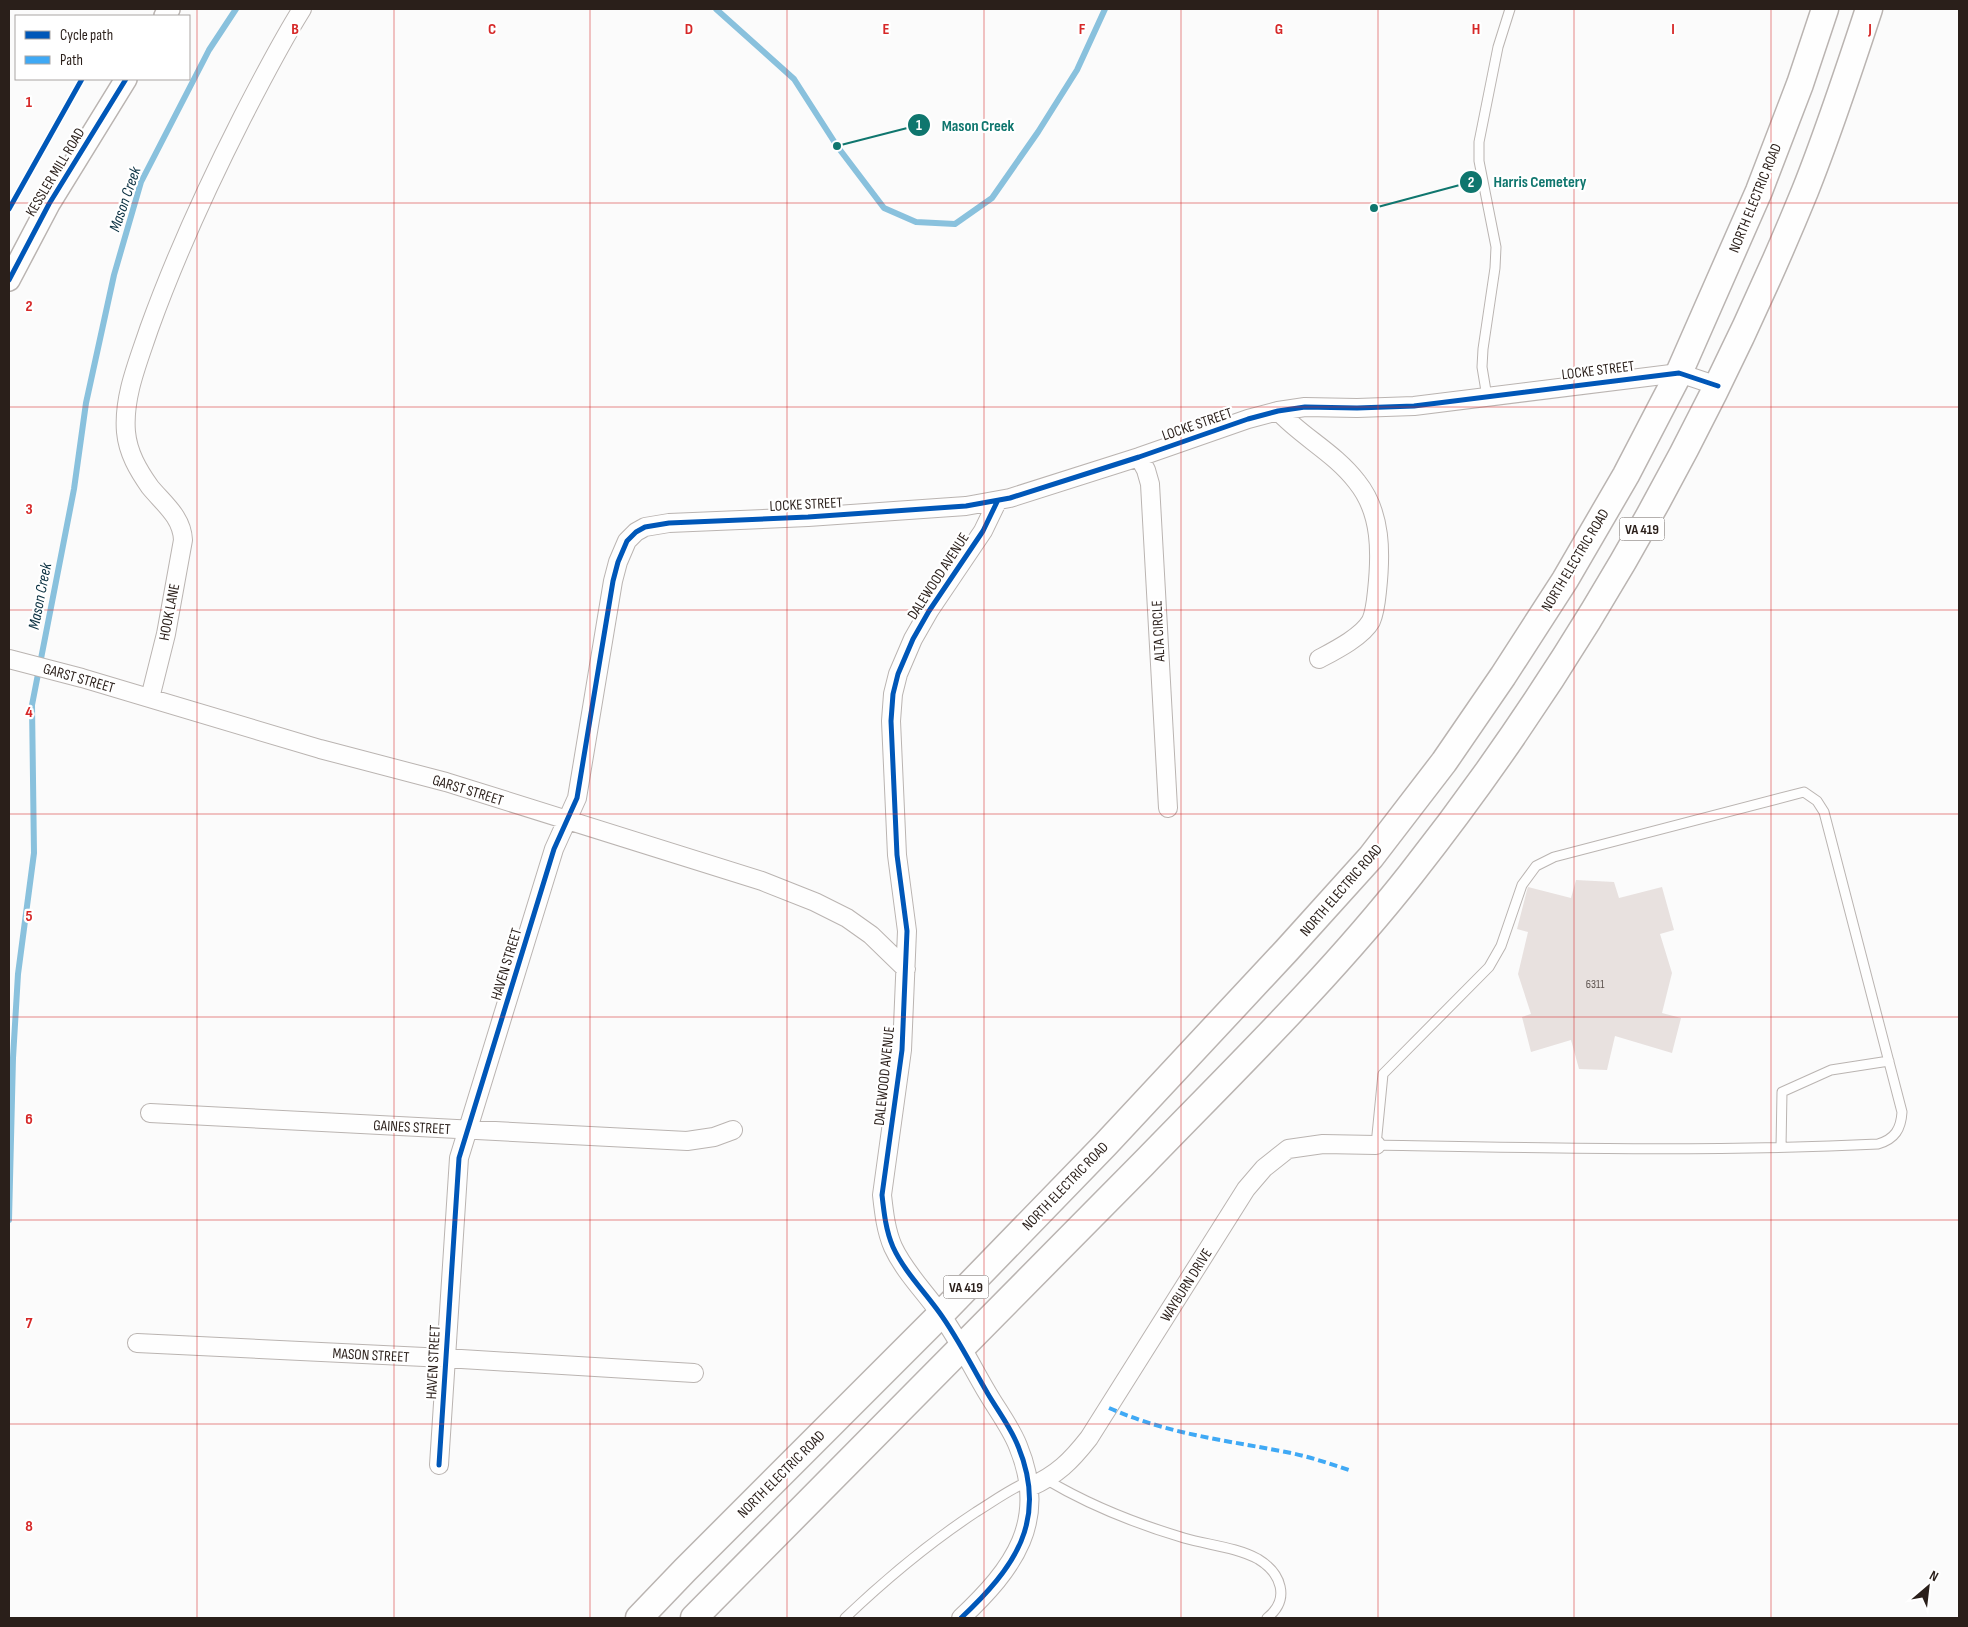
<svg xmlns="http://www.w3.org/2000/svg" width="1968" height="1627" font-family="'Sofia Sans Condensed',sans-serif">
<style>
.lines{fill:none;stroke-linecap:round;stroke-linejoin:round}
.stream{stroke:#89c1dd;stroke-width:6}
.building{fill:#e8e1df}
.service-casing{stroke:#bab4b1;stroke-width:11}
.minor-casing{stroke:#bab4b1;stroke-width:20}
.tertiary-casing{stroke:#bab4b1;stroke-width:24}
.primary-casing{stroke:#bab4b1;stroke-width:29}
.service{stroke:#fefefe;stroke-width:9}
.minor{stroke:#fefefe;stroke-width:18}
.tertiary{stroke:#fefefe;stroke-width:21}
.primary{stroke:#fefefe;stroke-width:26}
.quiet{stroke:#3fa9f5;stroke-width:4;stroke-dasharray:8 4;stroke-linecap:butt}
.cycleway-casing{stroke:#fff;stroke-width:8}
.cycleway{stroke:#0057b8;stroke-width:5}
.grid{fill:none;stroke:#d62828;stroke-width:1;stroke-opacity:0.55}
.labels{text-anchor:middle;stroke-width:4.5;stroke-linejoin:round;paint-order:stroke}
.number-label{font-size:12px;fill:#5c524e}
.shield{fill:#fff;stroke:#6a625f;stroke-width:1}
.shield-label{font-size:14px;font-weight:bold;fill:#2a1f1a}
.street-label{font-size:15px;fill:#2a1f1a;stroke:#fff}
.water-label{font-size:16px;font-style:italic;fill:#0a3041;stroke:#fff}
.grid-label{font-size:16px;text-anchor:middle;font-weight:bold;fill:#d62828;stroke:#fff;stroke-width:4.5;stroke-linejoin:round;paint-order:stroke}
.leader{fill:none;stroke:#0f766e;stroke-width:2}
.callout-dot{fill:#0f766e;stroke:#fff;stroke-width:2}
.mark-label{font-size:15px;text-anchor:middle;font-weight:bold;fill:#fff}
.callout-label{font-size:16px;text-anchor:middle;font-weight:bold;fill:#0f766e;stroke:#fff;stroke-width:4.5;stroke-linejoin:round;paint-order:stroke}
</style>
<rect width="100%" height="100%" fill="#fbfbfb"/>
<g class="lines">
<path class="stream" d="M716,9L794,79L837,146L884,208L916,222L955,224L992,198L1038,132L1077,70L1105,9
M9,1220L13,1058L18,974L34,853L32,705L74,489L86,403L114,275L141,182L209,50L236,9"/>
</g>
<path class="building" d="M1576,880L1614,882L1619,898L1662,887L1674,930L1660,934L1672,973L1662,1013L1681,1018L1672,1053L1615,1036L1607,1070L1579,1069L1571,1040L1531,1052L1522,1017L1531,1014L1518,974L1528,932L1517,929L1527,890L1528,887L1571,898Z"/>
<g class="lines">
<g class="service-casing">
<path id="service" d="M1487,397L1482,367L1483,349L1495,268L1496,247L1479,161V142L1498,47L1510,9
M1804,792L1817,801L1824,812L1902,1112C1901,1129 1895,1139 1878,1144C1710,1152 1543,1148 1376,1145L1383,1074L1489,967L1501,946L1522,885L1536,866L1554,857Z
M1781,1147L1782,1092L1831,1070L1889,1061
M1047,1480C1089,1505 1137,1524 1184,1538C1208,1545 1236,1547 1258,1559C1281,1573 1291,1599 1267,1618
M845,1618C886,1579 929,1543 976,1512C994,1501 1010,1489 1029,1481"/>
</g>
<g class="minor-casing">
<path id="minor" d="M1278,411C1302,437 1335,453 1357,482C1382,513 1381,554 1377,591C1376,601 1375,612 1371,621C1362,637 1334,651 1319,659
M1139,457L1146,470L1150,484L1168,808
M9,659L82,678L320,749L446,782L762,881L815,902L847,918L871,935L906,969
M150,698L166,634L183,540C182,517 164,504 150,487C138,470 128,453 126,432C123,397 138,362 149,329C175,257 207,187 242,118C261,81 280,44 302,9
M150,1113L687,1141L714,1137L733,1130
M137,1343L445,1358L694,1373
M439,1465L459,1158L554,849L577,798L613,581L618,562L627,541L636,532L645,527L669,523L808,517L966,506L1010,498L1139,457L1248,419L1278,411L1305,407L1357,408L1414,406L1679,373L1718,386
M1030,1487C1057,1475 1071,1461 1089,1438L1246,1189L1264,1168L1288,1149L1323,1144L1376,1145
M961,1618C1014,1568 1049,1521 1018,1446C1011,1428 998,1411 988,1394C972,1367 958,1338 939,1312C924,1291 904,1271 893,1247C886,1231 884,1213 882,1195L902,1050L907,931L897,855L891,721L893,694L898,674L913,639L929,611L983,531L997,502"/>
</g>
<g class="tertiary-casing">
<path id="tertiary" d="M165,16L169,9
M9,280L49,204L126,79"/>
</g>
<g class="primary-casing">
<path id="primary" d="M639,1618L685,1570L941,1314L1105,1145L1287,950L1371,857L1444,762L1503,676L1565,580L1626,475L1679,373L1759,191L1800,84L1825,9
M694,1618C843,1466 994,1316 1143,1164C1235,1069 1330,977 1411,874C1575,666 1705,435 1805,191C1829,131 1849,70 1869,9"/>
</g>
<use href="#service" class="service"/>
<use href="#minor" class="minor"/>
<use href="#tertiary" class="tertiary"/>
<use href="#primary" class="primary"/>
<path class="quiet" d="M1109,1408C1168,1434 1224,1440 1286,1452C1307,1456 1328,1463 1349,1470"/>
<g class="cycleway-casing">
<path id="cycleway" d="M9,209L82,79
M9,280L49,204L126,79
M439,1465L459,1158L554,849L577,798L613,581L618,562L627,541L636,532L645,527L669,523L808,517L966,506L1010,498L1139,457L1248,419L1278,411L1305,407L1357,408L1414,406L1679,373L1718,386
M961,1618C1014,1568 1049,1521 1018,1446C1011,1428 998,1411 988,1394C972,1367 958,1338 939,1312C924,1291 904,1271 893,1247C886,1231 884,1213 882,1195L902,1050L907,931L897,855L891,721L893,694L898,674L913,639L929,611L983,531L997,502"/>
</g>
<use href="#cycleway" class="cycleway"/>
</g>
<path class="grid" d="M197,9V1618M394,9V1618M590,9V1618M787,9V1618M984,9V1618M1181,9V1618M1378,9V1618M1574,9V1618M1771,9V1618M9,203H1959M9,407H1959M9,610H1959M9,814H1959M9,1017H1959M9,1220H1959M9,1424H1959"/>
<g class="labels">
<g class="number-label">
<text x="1595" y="988">6311</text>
</g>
<g class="shield">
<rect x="1619.5" y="517.5" width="45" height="23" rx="4"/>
<rect x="943.5" y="1275.5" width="45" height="23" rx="4"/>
</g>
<g class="shield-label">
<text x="1642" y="534">VA 419</text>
<text x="966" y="1292">VA 419</text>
</g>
<g class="street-label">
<text transform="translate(55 172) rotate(-59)" y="5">KESSLER MILL ROAD</text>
<text transform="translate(1755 198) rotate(-68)" y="5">NORTH ELECTRIC ROAD</text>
<text transform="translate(1598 370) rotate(-7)" y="5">LOCKE STREET</text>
<text transform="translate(1197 424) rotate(-19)" y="5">LOCKE STREET</text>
<text transform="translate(806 504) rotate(-3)" y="5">LOCKE STREET</text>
<text transform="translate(1575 560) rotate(-59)" y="5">NORTH ELECTRIC ROAD</text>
<text transform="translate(938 576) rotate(-57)" y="5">DALEWOOD AVENUE</text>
<text transform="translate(169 612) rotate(-79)" y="5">HOOK LANE</text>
<text transform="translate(1158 631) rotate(-93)" y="5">ALTA CIRCLE</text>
<text transform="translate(79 678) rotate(16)" y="5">GARST STREET</text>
<text transform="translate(468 790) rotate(17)" y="5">GARST STREET</text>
<text transform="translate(1341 890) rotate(-49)" y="5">NORTH ELECTRIC ROAD</text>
<text transform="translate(506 964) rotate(-73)" y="5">HAVEN STREET</text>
<text transform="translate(884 1076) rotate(-84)" y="5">DALEWOOD AVENUE</text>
<text transform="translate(412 1127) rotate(3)" y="5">GAINES STREET</text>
<text transform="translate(1065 1186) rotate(-46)" y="5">NORTH ELECTRIC ROAD</text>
<text transform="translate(1186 1285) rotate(-58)" y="5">WAYBURN DRIVE</text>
<text transform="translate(371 1355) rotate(3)" y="5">MASON STREET</text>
<text transform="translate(433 1362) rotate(-87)" y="5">HAVEN STREET</text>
<text transform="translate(781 1474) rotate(-45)" y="5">NORTH ELECTRIC ROAD</text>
</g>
<g class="water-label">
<text transform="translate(124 199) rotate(-71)" y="6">Mason Creek</text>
<text transform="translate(39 596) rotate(-79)" y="6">Mason Creek</text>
</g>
</g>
<g class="grid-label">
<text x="295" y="34">B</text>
<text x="492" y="34">C</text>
<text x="689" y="34">D</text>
<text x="886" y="34">E</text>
<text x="1082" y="34">F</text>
<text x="1279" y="34">G</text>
<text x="1476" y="34">H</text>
<text x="1673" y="34">I</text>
<text x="1870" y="34">J</text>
<text x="29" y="107">1</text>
<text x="29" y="311">2</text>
<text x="29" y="514">3</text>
<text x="29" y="717">4</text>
<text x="29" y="921">5</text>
<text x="29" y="1124">6</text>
<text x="29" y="1328">7</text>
<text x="29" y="1531">8</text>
</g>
<path class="leader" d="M837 146L919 125M1374 208L1471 182"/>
<g class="callout-dot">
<circle cx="837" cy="146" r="5"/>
<circle cx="1374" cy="208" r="5"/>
<circle cx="919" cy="125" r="12"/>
<circle cx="1471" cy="182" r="12"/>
</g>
<g class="mark-label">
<text x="919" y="130">1</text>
<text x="1471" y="187">2</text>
</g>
<g class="callout-label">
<text x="978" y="131">Mason Creek</text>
<text x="1540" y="187">Harris Cemetery</text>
</g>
<rect width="1968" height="1627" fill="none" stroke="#2a1f1a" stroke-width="20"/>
<rect x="15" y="15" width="175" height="65" fill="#ffffff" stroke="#aaa5a3"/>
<rect x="25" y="31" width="25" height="8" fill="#0057b8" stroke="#aaa5a3"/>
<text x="60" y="40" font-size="15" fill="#2a1f1a">Cycle path</text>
<rect x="25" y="56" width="25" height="8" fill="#3fa9f5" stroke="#aaa5a3"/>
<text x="60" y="65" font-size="15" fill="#2a1f1a">Path</text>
<g transform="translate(1928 1587) rotate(28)" stroke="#ffffff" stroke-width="4" paint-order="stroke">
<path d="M0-4L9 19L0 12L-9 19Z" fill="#2a1f1a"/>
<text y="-8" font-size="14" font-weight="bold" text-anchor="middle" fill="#2a1f1a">N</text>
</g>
</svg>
